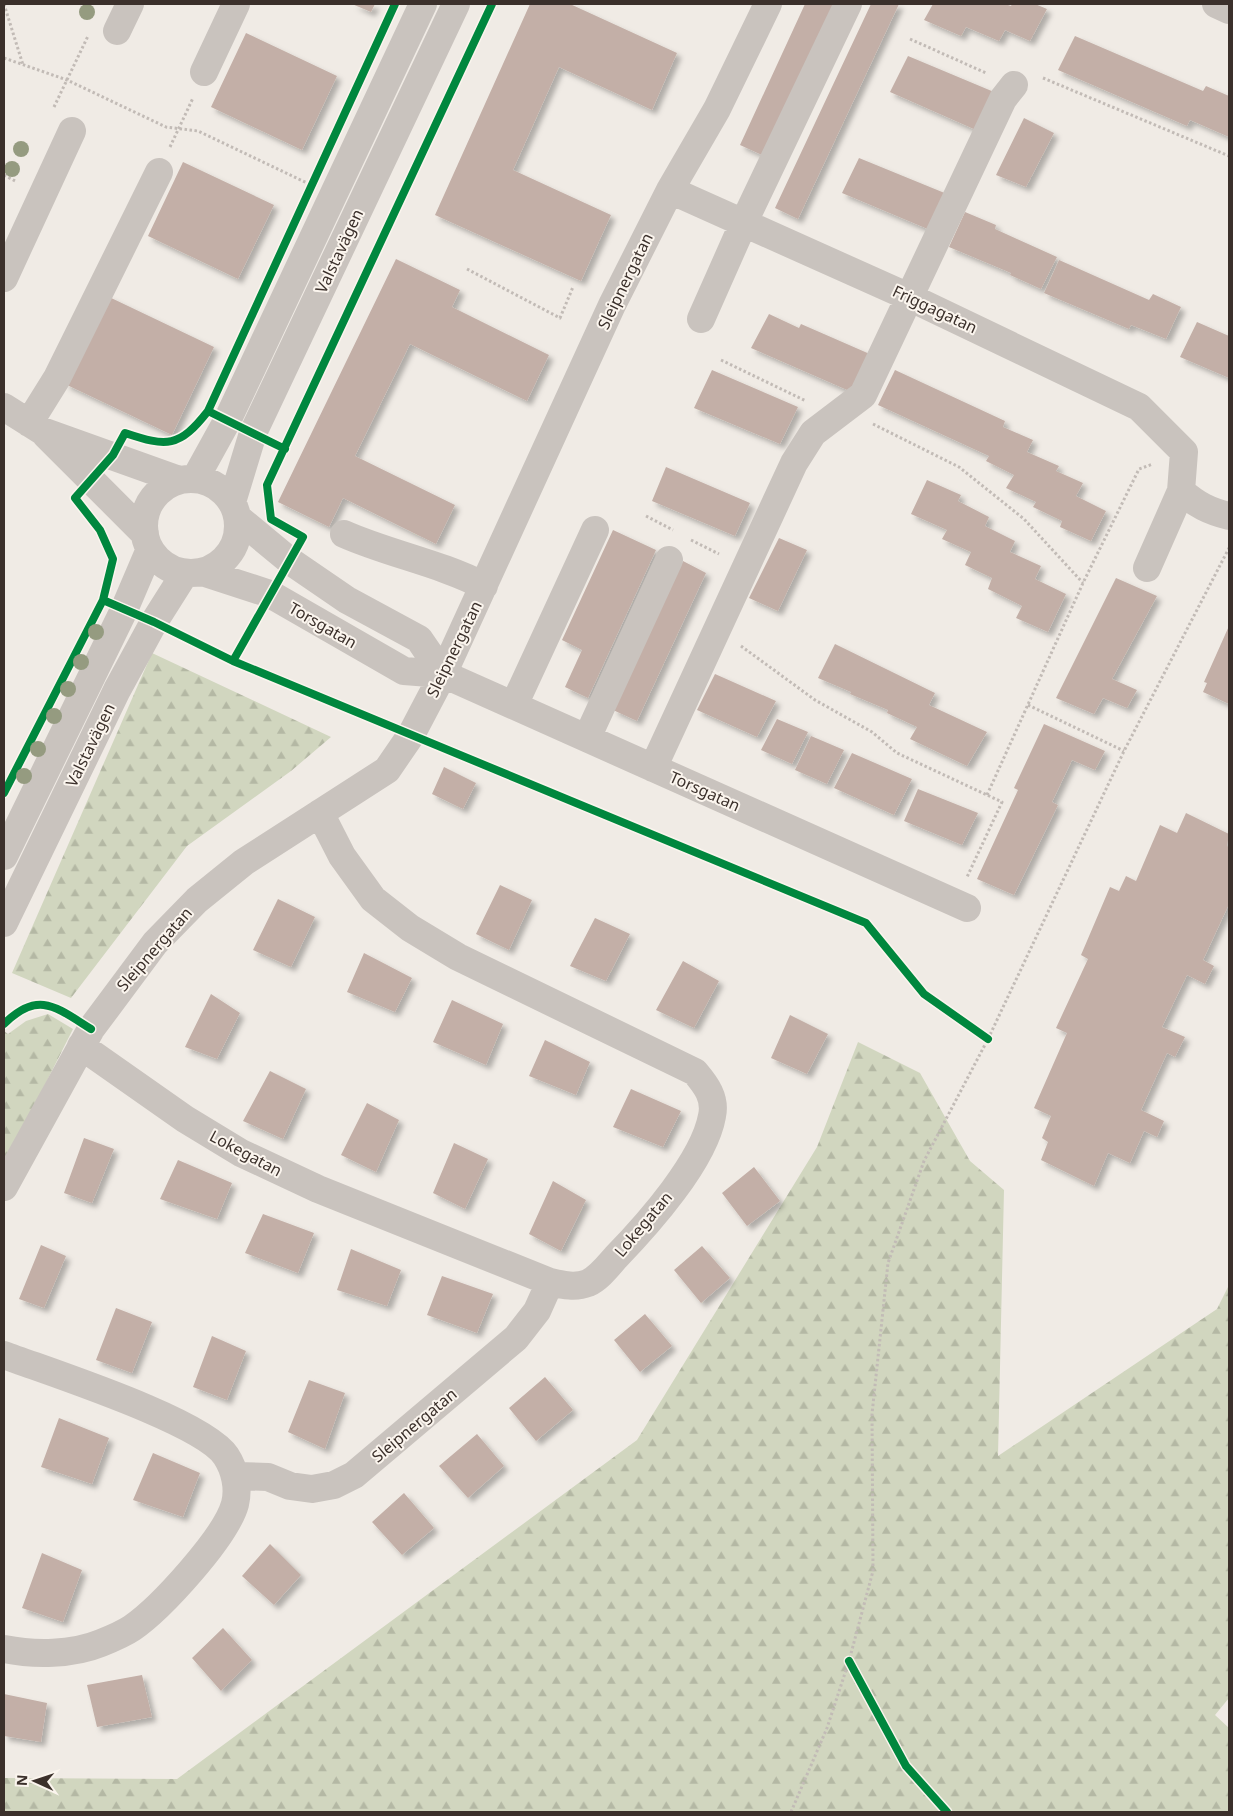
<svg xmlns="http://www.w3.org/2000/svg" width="1233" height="1816" font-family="'Noto Sans',sans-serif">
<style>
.forest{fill:url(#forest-firs)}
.building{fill:#c3afa7;filter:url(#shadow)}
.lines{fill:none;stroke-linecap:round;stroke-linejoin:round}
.path{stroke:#c2bbb6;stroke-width:3;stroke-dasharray:2.5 2.5;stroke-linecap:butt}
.minor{stroke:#c9c3be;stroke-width:28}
.cycleway-casing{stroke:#fbf5ee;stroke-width:11}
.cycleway{stroke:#00873e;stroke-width:8}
.tree{fill:#959b80}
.labels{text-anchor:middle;stroke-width:4;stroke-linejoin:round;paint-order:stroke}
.street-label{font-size:16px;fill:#3b302b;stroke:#fbf5ee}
</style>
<defs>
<pattern id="forest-firs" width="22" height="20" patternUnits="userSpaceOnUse" patternTransform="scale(1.25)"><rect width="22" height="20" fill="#d1d6bf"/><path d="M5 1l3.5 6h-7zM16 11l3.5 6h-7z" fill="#b4b8a4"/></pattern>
<filter id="shadow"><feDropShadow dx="4.5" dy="4.5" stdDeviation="2.5" flood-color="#0004"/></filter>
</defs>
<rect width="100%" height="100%" fill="#f0ebe5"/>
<path class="forest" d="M152,653L331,737L291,771L187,846L71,998L12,973Z
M48,1014L73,1029L4,1166V1031L8,1034L26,1021Z
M858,1042L920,1073L970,1161L1004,1190L998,1456L1217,1309L1229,1285V1698L1215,1715L1229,1728V1812H4V1778L177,1779L637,1440L817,1147Z"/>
<path class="building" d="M352,4H375L371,12Z
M530,4H570L677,53L652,110L559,67L513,170L611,215L581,281L435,215Z
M805,4H834L762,155L740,145Z
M871,4H899L798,219L775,208Z
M933,4H1005L1011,6L1012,4H1035L1047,9L1030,41L1005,30L999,41L966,27L961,36L924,20Z
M246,33L337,76L302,150L211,107Z
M1075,36L1203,91L1206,86L1229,96V137L1190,120L1187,126L1058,70Z
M908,56L994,92L976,130L890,92Z
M1024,118L1054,133L1026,187L996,175Z
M859,158L947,194L930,230L842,193Z
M183,162L274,205L238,279L148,236Z
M965,212L996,225L995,229L1057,257L1041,289L1010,275L1011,273L949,247Z
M396,259L460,290L452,307L549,355L527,401L410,344L355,456L455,505L436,544L343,498L329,527L278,502Z
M1059,260L1149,300L1153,294L1181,307L1166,339L1131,325L1129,329L1044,293Z
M107,296L214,347L172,435L65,384Z
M769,314L799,328L801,324L872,355L854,393L751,348Z
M1197,322L1229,336V378L1180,357Z
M712,370L798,407L780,444L694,408Z
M895,370L1005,421L1003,427L1033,440L1027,452L1059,466L1056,471L1083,483L1076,496L1106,511L1091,541L1060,527L1062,521L1033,507L1036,502L1006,488L1014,475L986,461L989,456L878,405Z
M666,467L750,503L735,536L652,501Z
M927,480L961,495L958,501L989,517L985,526L1015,541L1010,552L1041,566L1035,579L1066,594L1048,632L1016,618L1022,606L988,589L992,578L965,565L971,552L942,539L947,530L911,514Z
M613,530L656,550L588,698L565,687L582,650L562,640Z
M779,538L807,550L778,611L749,598Z
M683,561L706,573L637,721L613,710Z
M1116,578L1157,596L1112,679L1137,690L1127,708L1103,698L1094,714L1056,698Z
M1229,626V704L1203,692L1207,683L1204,682Z
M835,644L935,693L929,705L987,732L967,766L910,739L917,727L887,713L888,710L850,694L851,692L818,678Z
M715,674L776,701L757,737L697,710Z
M777,719L808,732L792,764L761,750Z
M1044,724L1105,751L1095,770L1072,760L1052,802L1058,805L1014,895L977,879L1018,790L1014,788Z
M811,736L844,750L827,784L795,770Z
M852,753L912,779L894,815L834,788Z
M444,767L476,783L463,809L432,794Z
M918,789L978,813L962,845L904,821Z
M1186,813L1229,834L1227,846L1229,847V904L1203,960L1214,966L1205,984L1187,975L1162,1027L1185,1037L1175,1057L1167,1053L1141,1110L1164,1121L1157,1137L1144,1131L1130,1163L1108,1153L1094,1186L1041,1160L1048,1142L1042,1138L1051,1116L1034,1108L1067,1033L1056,1028L1088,959L1081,955L1110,887L1119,891L1126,876L1136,881L1160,825L1177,833Z
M500,885L532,900L509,950L476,934Z
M278,899L315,917L291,967L253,950Z
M595,918L630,934L606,981L570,966Z
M364,953L412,978L395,1012L347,992Z
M683,961L719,981L694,1028L656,1010Z
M211,994L240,1013L217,1059L185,1047Z
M452,1000L503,1024L486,1065L433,1042Z
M790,1015L828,1034L807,1074L771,1058Z
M545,1040L590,1062L576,1095L529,1076Z
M270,1071L306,1089L283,1139L243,1121Z
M631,1089L681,1111L663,1147L613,1127Z
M367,1103L399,1120L376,1172L341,1155Z
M84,1138L114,1149L92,1203L64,1193Z
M454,1143L488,1159L465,1209L433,1193Z
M178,1160L232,1183L217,1219L160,1199Z
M754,1167L780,1201L747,1226L722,1193Z
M553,1181L586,1200L561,1251L529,1234Z
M263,1214L314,1233L298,1273L245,1253Z
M41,1245L66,1256L44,1308L19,1299Z
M702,1246L730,1278L701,1303L674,1270Z
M351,1249L401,1270L387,1306L337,1290Z
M442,1276L493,1294L477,1333L427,1315Z
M116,1308L152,1322L132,1373L96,1360Z
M645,1314L672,1346L640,1372L614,1340Z
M212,1336L246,1351L227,1400L193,1387Z
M545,1377L573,1410L536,1441L509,1408Z
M309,1380L345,1393L325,1449L288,1432Z
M59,1418L109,1438L92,1484L41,1467Z
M477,1434L504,1466L468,1498L439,1466Z
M153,1453L200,1473L183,1517L133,1500Z
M404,1493L434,1528L402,1555L372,1522Z
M270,1544L301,1575L274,1605L242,1576Z
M42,1553L82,1570L63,1622L22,1608Z
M223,1628L252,1660L221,1691L192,1658Z
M142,1675L152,1717L97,1727L87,1685Z
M4,1694L47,1703L41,1742L4,1736Z"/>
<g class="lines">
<path class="path" d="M4,4L23,65
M910,39L986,73
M4,58L67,80L166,127L198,131L307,183
M1043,78L1229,156
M54,107L88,36
M170,147L193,98
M4,175L17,182
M467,269L560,318L573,287
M721,360L806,401
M873,424L959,467L1024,519L1083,583
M646,516L673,530
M691,540L719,554
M741,646L815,700L872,732L897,753L1002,802L967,877
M1028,705L1124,751
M987,795L1083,583L1139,469L1153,464
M791,1812L827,1728L849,1661L873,1571L872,1414L888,1263L924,1161L988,1039L1124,751L1229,548"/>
<path class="minor" d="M1216,4L1229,10
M117,31L130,4
M204,72L236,4
M670,190L909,297L1139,407L1184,452L1181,491L1147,568
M4,278L72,131
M701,319L744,222L848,4
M4,407L42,431L179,480
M29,423L57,378L159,172
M46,435L145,534
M195,479L227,421L423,4
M144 526a47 47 0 1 1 94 0a47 47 0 1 1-94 0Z
M1181,491C1197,505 1209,511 1229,516
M232,502L253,433L456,4
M238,518L290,561L347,600L419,639L443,674
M344,534C389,554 440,563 484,586
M202,572L270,594L404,671L443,674L967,908
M514,705L595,530
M587,738L669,560
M653,768L794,463L813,433L863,395L1003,99L1014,85
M4,856L124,610L150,549
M4,923L117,690L154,622L185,573
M81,1046L185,1119L241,1153L318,1189L550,1282C563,1285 575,1288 588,1283C599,1278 608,1266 616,1257C648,1224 704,1161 712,1116C716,1098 706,1085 695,1072L458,957L410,928L373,899L342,856L320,813
M4,1187L91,1029L155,943L197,900L244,862L387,770L411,735L443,674L612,305L670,190L717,109L768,4
M4,1355C49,1372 203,1421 226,1456C235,1470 239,1488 235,1504C226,1537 161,1608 132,1628C123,1634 111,1639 101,1643C72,1655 34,1655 4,1649
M236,1476L268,1477L290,1486L312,1489L334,1485L354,1475L516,1338L537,1311L550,1282"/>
<g class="cycleway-casing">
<path id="cycleway" d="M208,411L285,449
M103,600L113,559L100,530L75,498L113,455L125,433C167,447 179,448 208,411L395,4
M233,661L303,537L271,519L267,485L492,4
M4,793L103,600L154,622L233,661L866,923L924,994L988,1039
M4,1024C38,990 56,1007 91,1029
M849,1661L906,1766L947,1812"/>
</g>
<use href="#cycleway" class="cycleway"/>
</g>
<g class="tree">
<circle cx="87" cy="12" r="8"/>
<circle cx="21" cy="149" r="8"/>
<circle cx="12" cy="169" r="8"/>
<circle cx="96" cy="632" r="8"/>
<circle cx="81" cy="662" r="8"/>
<circle cx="68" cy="689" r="8"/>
<circle cx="54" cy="716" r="8"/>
<circle cx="38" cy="749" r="8"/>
<circle cx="24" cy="776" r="8"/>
</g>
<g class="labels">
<g class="street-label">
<text transform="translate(339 251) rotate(-65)" y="6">Valstavägen</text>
<text transform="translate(625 281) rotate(-64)" y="6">Sleipnergatan</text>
<text transform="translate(935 309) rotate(25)" y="6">Friggagatan</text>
<text transform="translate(323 625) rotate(30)" y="6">Torsgatan</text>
<text transform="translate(454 649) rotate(-64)" y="6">Sleipnergatan</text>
<text transform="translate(90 745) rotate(-64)" y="6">Valstavägen</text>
<text transform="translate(705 791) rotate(24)" y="6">Torsgatan</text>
<text transform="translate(154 949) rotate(-49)" y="6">Sleipnergatan</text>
<text transform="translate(246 1153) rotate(28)" y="6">Lokegatan</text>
<text transform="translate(643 1224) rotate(-50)" y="6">Lokegatan</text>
<text transform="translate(414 1425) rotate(-40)" y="6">Sleipnergatan</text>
</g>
</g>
<rect width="1233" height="1816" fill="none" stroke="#3b302b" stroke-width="10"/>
<g transform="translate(35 1781) rotate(273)" stroke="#fbf5ee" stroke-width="4" paint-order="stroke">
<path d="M0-4L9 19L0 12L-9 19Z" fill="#3b302b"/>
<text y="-8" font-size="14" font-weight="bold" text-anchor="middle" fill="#3b302b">N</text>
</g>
</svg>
